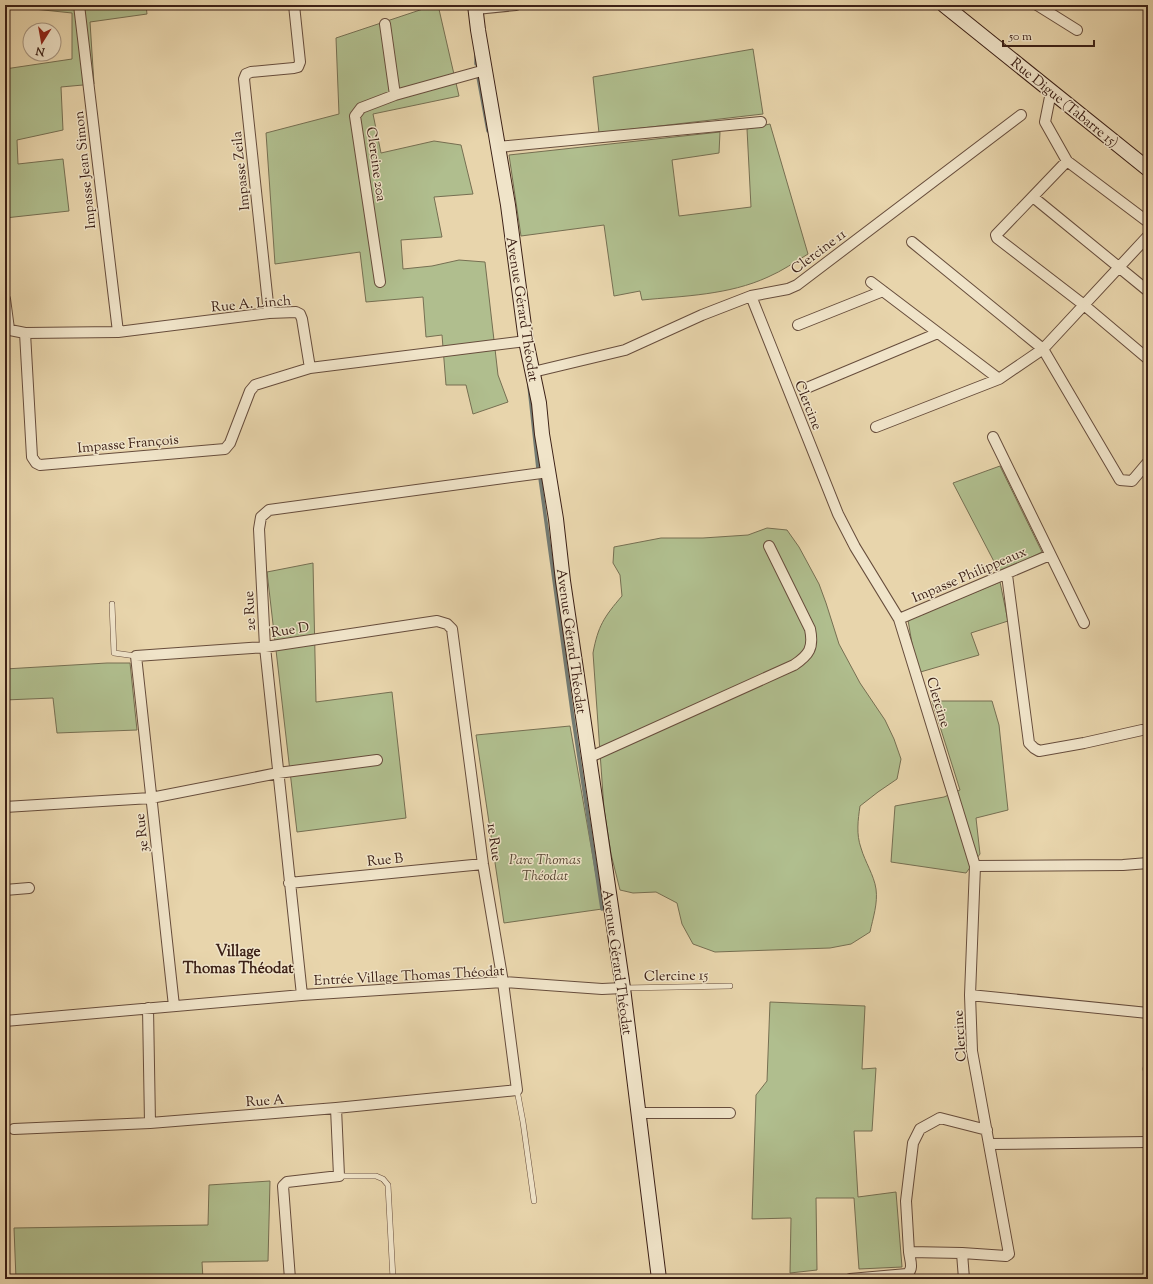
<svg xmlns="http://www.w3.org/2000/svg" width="1153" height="1284" font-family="'Sorts Mill Goudy',serif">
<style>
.green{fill:#b0be8e;stroke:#766f52}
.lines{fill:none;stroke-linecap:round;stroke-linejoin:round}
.stream{stroke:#737b73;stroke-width:3.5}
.lane-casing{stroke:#674d3c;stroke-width:6}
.street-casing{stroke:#674d3c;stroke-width:12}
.secondary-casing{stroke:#3c2016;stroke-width:16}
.lane{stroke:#f0e4c9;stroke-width:5}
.street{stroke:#f0e4c9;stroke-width:10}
.secondary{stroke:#f0e4c9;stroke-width:14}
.labels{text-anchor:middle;stroke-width:3;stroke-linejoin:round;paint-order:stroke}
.street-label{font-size:14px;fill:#3c2016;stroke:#f0e4c9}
.park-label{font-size:14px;font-style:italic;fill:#594834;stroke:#f0e4c9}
.neighbourhood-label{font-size:15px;font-weight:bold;fill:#3c2016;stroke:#f0e4c9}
</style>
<rect width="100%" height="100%" fill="#e8d5ac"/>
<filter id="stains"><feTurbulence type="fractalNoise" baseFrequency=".005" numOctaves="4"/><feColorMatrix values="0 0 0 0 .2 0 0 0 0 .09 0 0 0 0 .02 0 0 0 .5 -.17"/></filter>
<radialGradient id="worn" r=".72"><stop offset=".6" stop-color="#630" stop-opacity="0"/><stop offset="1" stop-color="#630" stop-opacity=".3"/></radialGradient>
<path class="green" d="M33,5H146L147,14L90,22L94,84L61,87L63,130L17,140L18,164L63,159L69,211L5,218V69L72,59V13L34,9Z
M435,5H438L459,96L373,114L381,153L434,141L461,145L473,194L434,197L442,237L401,240L403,269L432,266L459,260L485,262L498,375L508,402L473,414L466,385H446L442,335L426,337L423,297L366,302L360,252L275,264L266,133L339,114L336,38Z
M753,49L763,114L599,133L593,77Z
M770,124L808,254C795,262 782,271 768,277C729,295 684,296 642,300L640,291L614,296L604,225L521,236L509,155L720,132L719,153L672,160L679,216L751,207L747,129Z
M1000,466L1042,552L1000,573L953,483Z
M767,528L787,530L799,547L819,584L826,603L839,644L860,683L885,720L894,739L901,759L897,779L878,792L860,806C858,820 856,834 861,848C865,862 874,875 876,889C878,903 873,918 870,932L851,944L830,948L715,952L693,944L682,924L677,903L656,892L633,893L620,890L611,854L604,809L593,653C598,626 604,617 622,596L620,575L613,563L614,547L661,538H703L748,535Z
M313,563L316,702L392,692L406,818L297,832L267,572Z
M1000,582L1008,621L971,633L979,655L917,673L908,620Z
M107,663H130L137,730L57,733L53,698L5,700V669Z
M932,701H992L999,725L1008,810L976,818L980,854L966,873L891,862L895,806L944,797L960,790Z
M570,726L602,909L504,923L476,735Z
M770,1002L865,1006L862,1069L876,1068L872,1131H854L858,1197L896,1192L902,1267L859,1269L854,1198H816L817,1270L790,1273L791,1218L752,1219L756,1095L767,1081Z
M1148,1041V1092L1143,1069Z
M270,1181L268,1261L202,1262L203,1279H16L14,1228L208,1225L209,1185Z"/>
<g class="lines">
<path class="stream" d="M476,56V64
M478,77L488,131
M529,386L538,469
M540,478L573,718L602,909"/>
<g class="lane-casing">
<path id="lane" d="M112,604L114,653L136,656
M624,988L730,986
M517,1090L523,1122L534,1201
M339,1176H376L383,1179L388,1185L393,1279"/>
</g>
<g class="street-casing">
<path id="street" d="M79,5L118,332
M1037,5L1077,30
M476,9L516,5
M385,24L395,95
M1051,92L1045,122L1067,161L1148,222
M498,147L761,122
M1067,161L996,235L997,238L1084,305L1148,359
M1033,197L1148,291
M912,242L1043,349L1120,480L1132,481L1148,462
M380,282L355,116L361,108L395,95L485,70
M871,282L999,379
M751,296L838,514L855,547L899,619L975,866L970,995L972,1051L1009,1254L1006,1256L962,1253L909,1252C910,1260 914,1269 907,1274L850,1279
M5,299L9,329
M269,313L244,79L246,74L251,72L294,68L298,67L300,62L294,5
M798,325L883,291
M5,329L25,333L118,332L269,313L296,312L300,314L302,319L310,368L526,341
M25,333L32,457L36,463L40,465L225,449L230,443L250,391L255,385L310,368
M533,372L625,350L702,315L751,296L788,289L797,285L1021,115
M809,387L938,333
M876,427L999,379L1043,349L1148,236
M993,437L1084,623
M1007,575L1029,743L1034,748L1039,751L1084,743L1142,730
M899,619L1050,555
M588,758L794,665C809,655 814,648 810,629L769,546
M5,807L151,798L278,773L377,760
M975,866L1123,865L1148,863
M289,883L483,864
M5,890L29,888
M302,995L265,647L259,529L261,517L269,510L549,472
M970,995L1148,1013
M148,1008L150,1123
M5,1021L302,995L503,982L602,989L623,988
M638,1113H730
M14,1129L150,1123L336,1108L517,1090L503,982L483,864L452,629L447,624L437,621L265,647L136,656L174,1006
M990,1144L1148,1142
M909,1252L906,1201L913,1143L920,1129L940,1118L987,1130
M962,1253L964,1279
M290,1279L283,1186L287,1182L339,1176L336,1108"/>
</g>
<g class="secondary-casing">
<path id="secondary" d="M475,5L478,30L508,205L526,341L539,403L542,434L556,519L563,581L623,988L659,1279
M944,5L1148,169"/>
</g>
<use href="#lane" class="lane"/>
<use href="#street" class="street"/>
<use href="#secondary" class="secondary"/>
</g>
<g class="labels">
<g class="street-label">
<text transform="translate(1065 102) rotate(39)" y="5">Rue Digue (Tabarre 15)</text>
<text transform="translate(377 164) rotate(82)" y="5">Clercine 20a</text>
<text transform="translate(84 170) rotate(-96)" y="5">Impasse Jean Simon</text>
<text transform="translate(240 171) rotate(-96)" y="5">Impasse Zeila</text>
<text transform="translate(818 251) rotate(-37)" y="5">Clercine 11</text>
<text transform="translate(251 303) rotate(-5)" y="5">Rue A. Linch</text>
<text transform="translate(523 309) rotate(81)" y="5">Avenue Gérard Théodat</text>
<text transform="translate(809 405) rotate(68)" y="5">Clercine</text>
<text transform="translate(128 443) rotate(-5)" y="5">Impasse François</text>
<text transform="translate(969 574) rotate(-23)" y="5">Impasse Philippeaux</text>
<text transform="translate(249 611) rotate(-93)" y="5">2e Rue</text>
<text transform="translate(290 629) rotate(-9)" y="5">Rue D</text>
<text transform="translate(572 641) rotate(82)" y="5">Avenue Gérard Théodat</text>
<text transform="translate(939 702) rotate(73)" y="5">Clercine</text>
<text transform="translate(141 833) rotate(-96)" y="5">3e Rue</text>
<text transform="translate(495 842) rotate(82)" y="5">1e Rue</text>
<text transform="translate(385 859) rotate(-6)" y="5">Rue B</text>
<text transform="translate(618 962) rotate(82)" y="5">Avenue Gérard Théodat</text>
<text transform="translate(409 975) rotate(-3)" y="5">Entrée Village Thomas Théodat</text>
<text transform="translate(676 975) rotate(-1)" y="5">Clercine 15</text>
<text transform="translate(959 1036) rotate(-94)" y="5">Clercine</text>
<text transform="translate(265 1100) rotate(-4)" y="5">Rue A</text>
</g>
<g class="park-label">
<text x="545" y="864">Parc Thomas<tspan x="545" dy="16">Théodat</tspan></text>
</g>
<g class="neighbourhood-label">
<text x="238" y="956">Village<tspan x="238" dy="17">Thomas Théodat</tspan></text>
</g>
</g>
<rect width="1153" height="1284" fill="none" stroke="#e8d5ac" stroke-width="20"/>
<rect x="6" y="6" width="1141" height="1272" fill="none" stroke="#3c2016" stroke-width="2"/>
<rect x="10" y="10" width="1133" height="1264" fill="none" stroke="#3c2016"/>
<g transform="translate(42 42) rotate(191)"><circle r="19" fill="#f0e4c9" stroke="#a89681"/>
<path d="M0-3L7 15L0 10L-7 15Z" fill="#8f2418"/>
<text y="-6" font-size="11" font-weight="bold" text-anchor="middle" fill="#3c2016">N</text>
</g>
<path d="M1003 40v6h91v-6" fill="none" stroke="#3c2016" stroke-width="2"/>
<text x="1009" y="40" font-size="12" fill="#3c2016" stroke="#f0e4c9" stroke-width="3" paint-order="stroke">50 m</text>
<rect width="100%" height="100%" filter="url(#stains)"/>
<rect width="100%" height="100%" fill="url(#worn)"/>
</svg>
